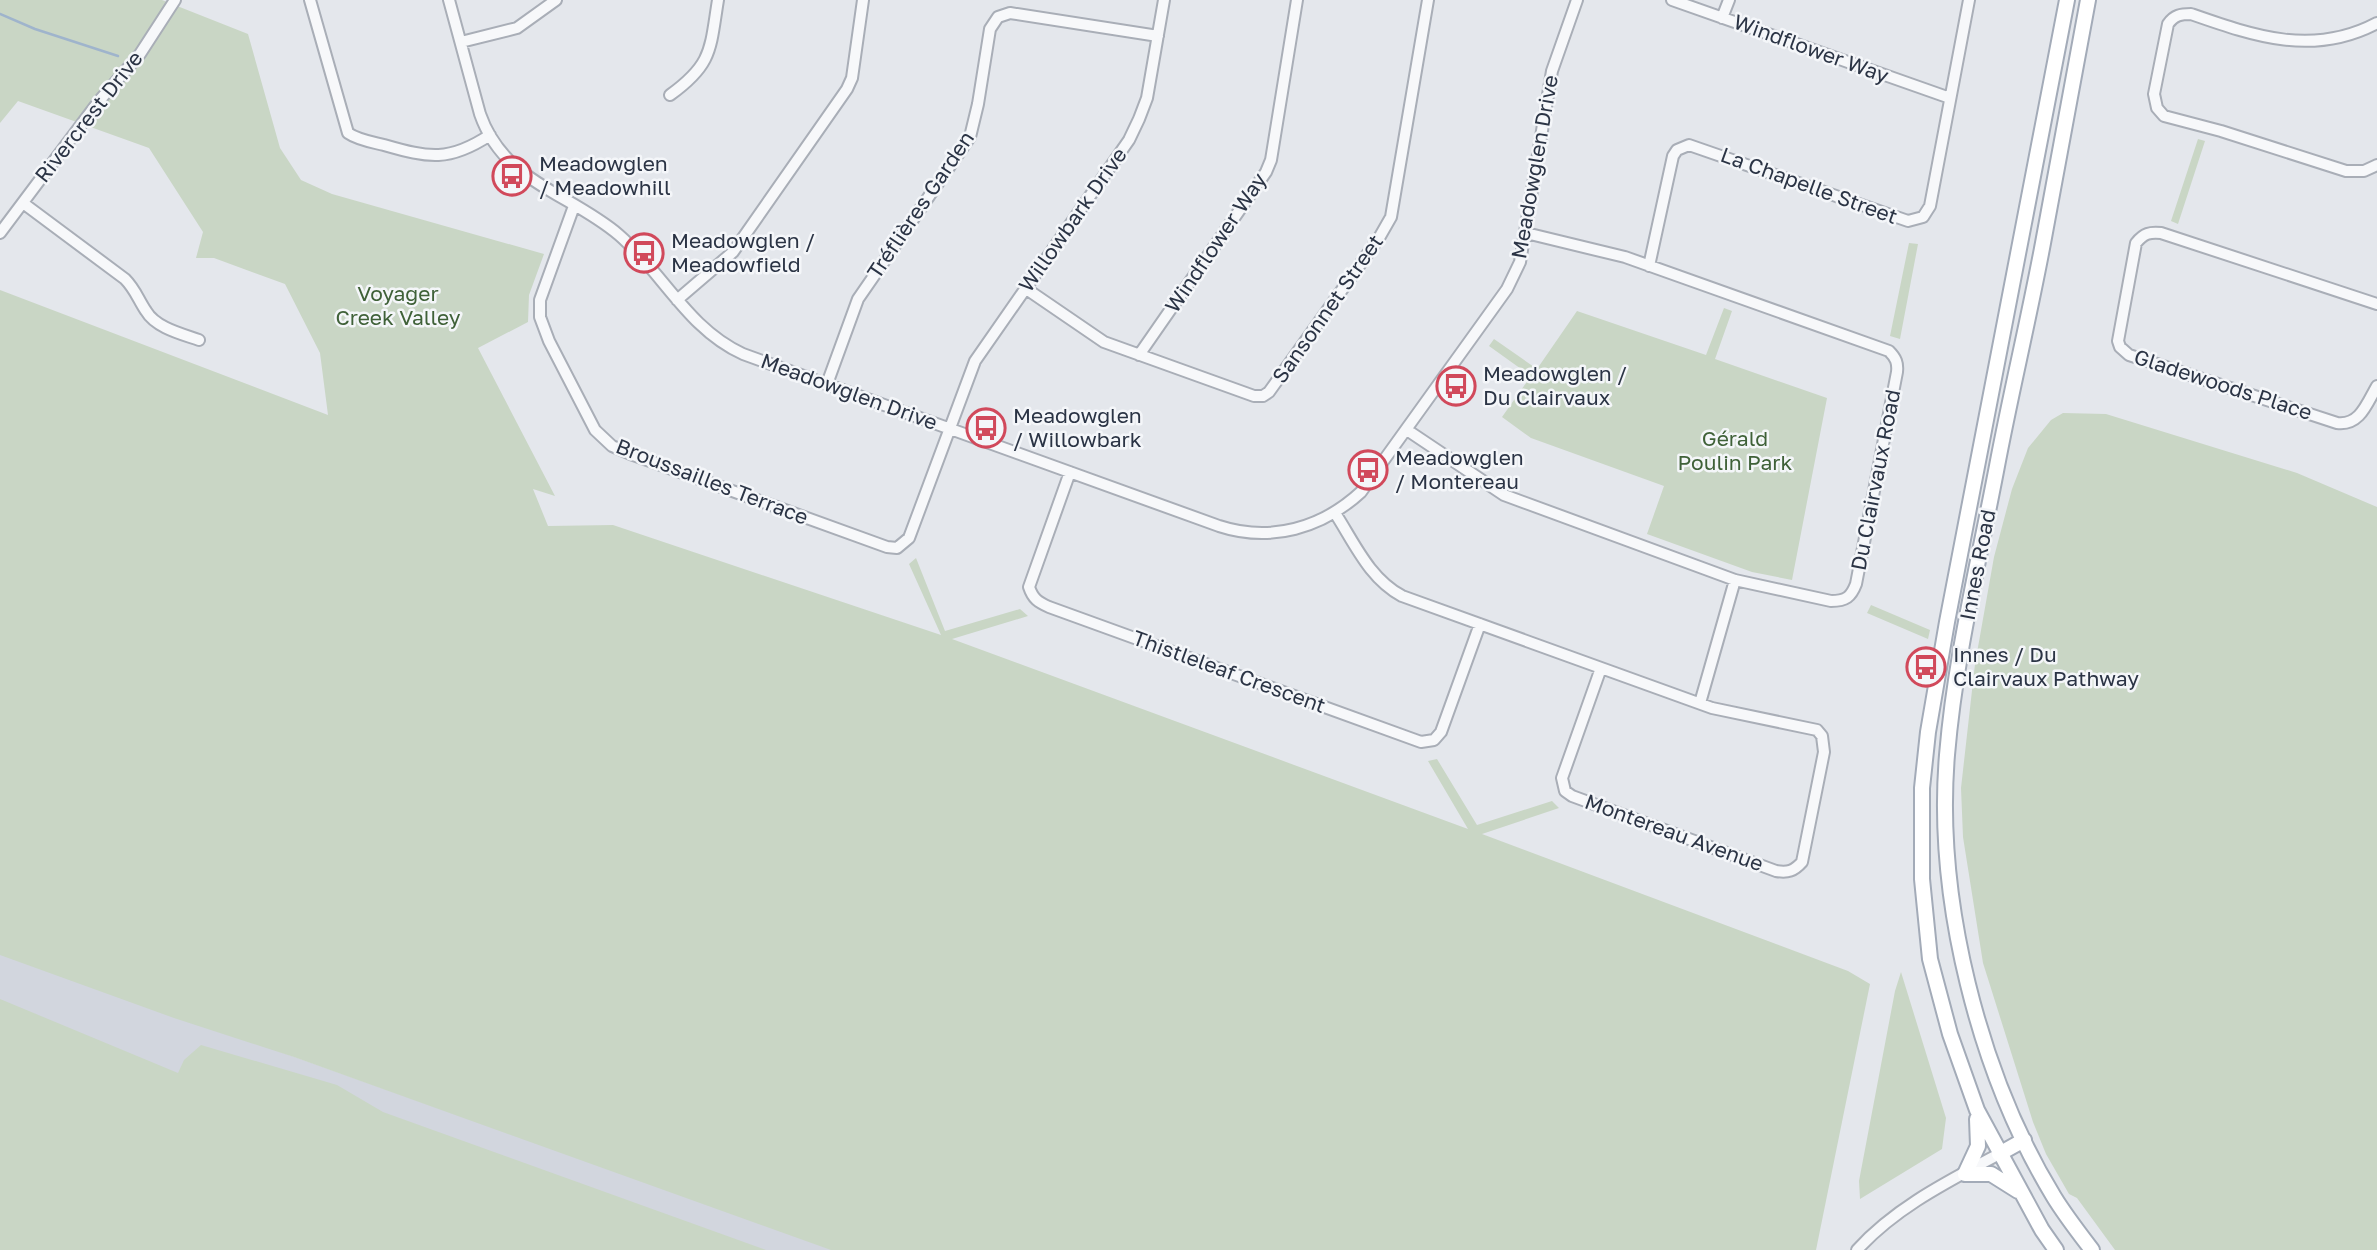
<svg xmlns="http://www.w3.org/2000/svg" width="2377" height="1250" font-family="'Golos Text',sans-serif">
<style>
.built{fill:#d2d6de}
.green{fill:#c9d6c5}
.lines{fill:none;stroke-linecap:round;stroke-linejoin:round}
.stream{stroke:#9fb4cc;stroke-width:2.5}
.minor-casing{stroke:#a9aeb7;stroke-width:14}
.major-casing{stroke:#a3abb8;stroke-width:18}
.minor{stroke:#f7f8fa;stroke-width:10}
.major{stroke:#fff;stroke-width:14}
.labels{text-anchor:middle;stroke-width:5;stroke-linejoin:round;paint-order:stroke}
.street-label{font-size:21px;fill:#2b3445;stroke:#f4f6f9}
.poi-label{font-size:21px;fill:#2b3445;stroke:#f4f6f9;text-anchor:start}
.park-label{font-size:21px;fill:#3f6138;stroke:#f4f6f9}
</style>
<rect width="100%" height="100%" fill="#e4e7ec"/>
<path class="built" d="M0,952L836,1250H0Z"/>
<path class="green" d="M0,0H162L248,34L280,148L301,180L332,194L544,254L529,295L528,322L478,348L555,496L533,489L548,526L613,525L941,635L909,564L916,558L945,631L1020,609L1028,616L952,639L1468,829L1428,761L1437,759L1477,825L1552,801L1559,808L1482,834L1848,971L1870,984L1816,1250H831L294,1057L174,1018L0,955V290L328,415L320,353L285,284L214,258H196L203,232L149,148L18,101L0,123Z
M2198,139L2205,141L2178,224L2171,221Z
M1909,243L1918,244L1900,339L1890,336Z
M1724,308L1732,311L1715,359L1827,398L1792,580L1752,572L1647,534L1664,486L1531,438L1502,417L1531,376L1489,346L1494,339L1537,369L1577,311L1706,355Z
M2063,413L2106,414L2297,473L2377,507V1250H2115L2077,1198L2069,1194L2046,1154L2033,1122L1983,963L1963,837L1961,788L1975,664L1994,557L2012,489L2028,448L2051,420Z
M1871,605L1930,630L1928,639L1867,613Z
M1901,972L1946,1118L1942,1149L1860,1199L1859,1181L1895,991Z
M0,999L178,1073L184,1060L201,1045L337,1085L383,1112L766,1250H0Z"/>
<g class="lines">
<path class="stream" d="M0,14L35,29L118,56"/>
<g class="minor-casing">
<path id="minor" d="M310,0L348,133C358,140 372,142 384,145C429,158 449,162 490,135
M449,0L480,114C504,183 570,193 619,235C663,273 688,329 743,354L1219,526C1271,543 1322,528 1361,492L1507,289L1520,262L1552,71L1577,0
M1672,0L1950,98
M1722,18L1729,0
M2377,23C2313,57 2254,36 2191,14C2181,14 2174,15 2168,24L2154,94L2157,108L2164,116L2221,131L2346,171H2364L2377,165
M461,42L517,28L556,0
M670,95C713,64 710,49 718,0
M23,203L125,279C135,289 138,299 146,311C156,328 182,334 199,340
M574,206L540,300V317L549,341L595,430L612,446L633,455L887,547L897,548L909,538L975,361L1129,140L1139,119L1147,98L1164,0
M0,233L99,101L140,54L175,0
M1649,266L1673,156L1677,150L1689,145L1908,221L1923,217L1930,206L1969,0
M1025,288L1104,342L1254,396H1263L1269,392L1379,238L1391,217L1428,0
M677,300L733,252L847,89L852,78L863,0
M2377,304L2161,233C2150,232 2144,233 2136,243L2118,341L2120,347L2129,355L2337,423C2360,426 2367,403 2377,386
M1139,355L1266,172L1271,160L1297,0
M827,384L858,299L970,137L978,104L990,29L998,17L1010,13L1158,36
M1407,430L1504,495L1735,580L1831,601C1846,601 1851,597 1856,584L1897,372C1898,363 1896,358 1889,351L1625,257L1526,233
M1070,472L1029,587C1033,599 1038,602 1049,607L1421,742L1434,740L1441,732L1480,624
M1335,513C1355,544 1369,578 1402,596L1712,708L1817,730L1822,736L1824,752L1802,862C1794,871 1788,873 1776,871L1572,796L1565,791L1562,778L1601,668
M1700,703L1735,580
M1857,1250C1896,1207 1949,1181 1999,1154"/>
</g>
<g class="major-casing">
<path id="major" d="M2088,0C2073,81 2058,162 2043,243C2029,318 2011,392 1997,466C1979,561 1955,658 1947,755C1935,899 1979,1074 2054,1197C2065,1215 2079,1233 2092,1250
M1999,1154L2024,1140
M1965,1174L1978,1146L1977,1119
M1965,1174H1991L2018,1191
M2056,1250L2042,1230L1977,1110L1950,1034L1930,959L1922,879V788L1928,732L1947,622L2067,0"/>
</g>
<use href="#minor" class="minor"/>
<use href="#major" class="major"/>
</g>
<defs>
<g id="bus-ring" transform="scale(2.0125)"><circle r="9.5" fill="#f4f6f9" stroke="#d1495b" stroke-width="1.5"/><path d="M-5-6H5V4H4V6H2V4H-2V6H-4V4H-5ZM-3.5-4V0h7V-4ZM-3.5 1.2v1.5H-2V1.2ZM2 1.2v1.5H3.5V1.2Z" fill="#d1495b"/></g>
</defs>
<g fill-rule="evenodd">
<use href="#bus-ring" x="512" y="176"/>
<use href="#bus-ring" x="644" y="253"/>
<use href="#bus-ring" x="1456" y="386"/>
<use href="#bus-ring" x="986" y="428"/>
<use href="#bus-ring" x="1368" y="470"/>
<use href="#bus-ring" x="1926" y="667"/>
</g>
<g class="labels">
<g class="street-label">
<text transform="translate(1811 49) rotate(20)" y="7">Windflower Way</text>
<text transform="translate(89 117) rotate(-52)" y="7">Rivercrest Drive</text>
<text transform="translate(1535 167) rotate(-80)" y="7">Meadowglen Drive</text>
<text transform="translate(1809 186) rotate(20)" y="7">La Chapelle Street</text>
<text transform="translate(921 205) rotate(-56)" y="7">Tréflières Garden</text>
<text transform="translate(1073 220) rotate(-55)" y="7">Willowbark Drive</text>
<text transform="translate(1216 243) rotate(-56)" y="7">Windflower Way</text>
<text transform="translate(1328 309) rotate(-55)" y="7">Sansonnet Street</text>
<text transform="translate(2223 385) rotate(18)" y="7">Gladewoods Place</text>
<text transform="translate(849 392) rotate(20)" y="7">Meadowglen Drive</text>
<text transform="translate(1876 480) rotate(-79)" y="7">Du Clairvaux Road</text>
<text transform="translate(712 482) rotate(21)" y="7">Broussailles Terrace</text>
<text transform="translate(1978 565) rotate(-79)" y="7">Innes Road</text>
<text transform="translate(1229 672) rotate(20)" y="7">Thistleleaf Crescent</text>
<text transform="translate(1674 833) rotate(20)" y="7">Montereau Avenue</text>
</g>
<g class="poi-label">
<text x="539" y="171">Meadowglen<tspan x="539" dy="24">/ Meadowhill</tspan></text>
<text x="671" y="248">Meadowglen /<tspan x="671" dy="24">Meadowfield</tspan></text>
<text x="1483" y="381">Meadowglen /<tspan x="1483" dy="24">Du Clairvaux</tspan></text>
<text x="1013" y="423">Meadowglen<tspan x="1013" dy="24">/ Willowbark</tspan></text>
<text x="1395" y="465">Meadowglen<tspan x="1395" dy="24">/ Montereau</tspan></text>
<text x="1953" y="662">Innes / Du<tspan x="1953" dy="24">Clairvaux Pathway</tspan></text>
</g>
<g class="park-label">
<text x="398" y="301">Voyager<tspan x="398" dy="24">Creek Valley</tspan></text>
<text x="1735" y="446">Gérald<tspan x="1735" dy="24">Poulin Park</tspan></text>
</g>
</g>
</svg>
